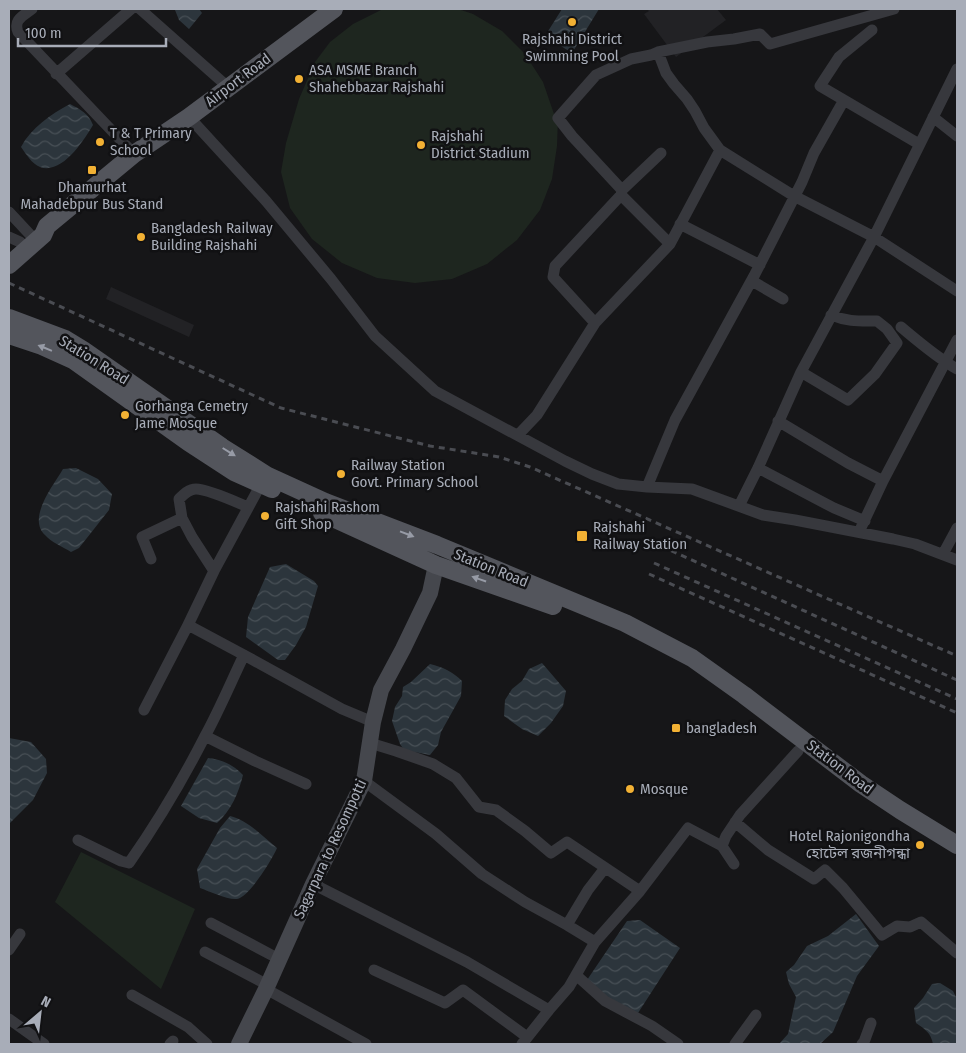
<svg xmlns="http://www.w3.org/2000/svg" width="966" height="1053" font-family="'Fira Sans Condensed','Noto Sans Bengali',sans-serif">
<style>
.built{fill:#222225}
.green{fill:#1e261f}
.water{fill:url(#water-waves)}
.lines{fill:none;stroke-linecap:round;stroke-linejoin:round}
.street{stroke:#37383d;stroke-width:11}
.secondary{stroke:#45474d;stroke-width:16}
.primary{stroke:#53555c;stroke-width:18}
.rail{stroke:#4a4c52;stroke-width:3;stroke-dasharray:6 5;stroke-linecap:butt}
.oneway{fill:#979ba6}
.poi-dot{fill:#f2b134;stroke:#111113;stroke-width:2}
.labels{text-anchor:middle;stroke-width:5;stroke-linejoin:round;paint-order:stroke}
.poi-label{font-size:15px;fill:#a8adb8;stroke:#111113;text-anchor:start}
.street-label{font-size:15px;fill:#a8adb8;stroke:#111113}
</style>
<defs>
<pattern id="water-waves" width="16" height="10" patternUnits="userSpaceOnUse" patternTransform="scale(1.25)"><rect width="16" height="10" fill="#2c353c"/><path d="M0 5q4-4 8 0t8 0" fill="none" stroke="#485056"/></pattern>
</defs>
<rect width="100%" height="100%" fill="#161618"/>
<path class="built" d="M647,9H717L726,20L676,57L644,14L649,11Z
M111,287L194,325L189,337L106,299Z"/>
<path class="green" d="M383,9H458L473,14L502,31L525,54L543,82L554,114L558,118L557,146L552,179L540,210L517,240L487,264L452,279L415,283L377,278L342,263L312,239L290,208L281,172L286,143L299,99L315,62L330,42L353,24Z
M81,852L195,909L161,989L55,902Z"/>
<path class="water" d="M178,9H199L202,13L189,29L179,20L175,10Z
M562,9H599L572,53L545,36Z
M70,104C80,109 89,114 93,125C84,140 62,175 40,167C32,164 26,154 21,147C31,128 51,114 70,104Z
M76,468L98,479L112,494L109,510L79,548L71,552C63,547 51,542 45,535C27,518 53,486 63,469Z
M286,564L314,581L318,586L306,627L296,645L285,660H278L246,637L248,617L270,567Z
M542,663L566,691L563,706L551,723L538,736L522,729L504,716L505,700L512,689L522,681L529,669Z
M430,664C443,667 453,672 462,681L461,696L441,732L438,745L430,755L404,750L400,744L392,721L395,707L402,696L403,687L411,682Z
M9,738L31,742L46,759L47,773L33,800L9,824Z
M208,758C221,759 234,765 243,775C239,792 231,811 217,823L199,818L181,806Z
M230,816C248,820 263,837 277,848C272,860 249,897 237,899C227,900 209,891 200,888L197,869L220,828Z
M856,914L879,946L857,976L833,1032L820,1044H779L788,1034L796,997L789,984L786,972L794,965L807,946L828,936Z
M640,920L680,948L638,1013L623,1010L587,980L627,921Z
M940,983L953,991L956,997H957V1044H933C931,1033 925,1029 916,1023L914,1008L923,998L932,984Z"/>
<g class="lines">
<path class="street" d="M32,9C23,16 13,20 18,32L134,154
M140,9L228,87
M872,30L839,57L820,86L919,144
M658,52L666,73L674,84L687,99L695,111L704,128L720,150L794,196L874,237L957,291
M56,74L131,9
M189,117L266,201L331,279L375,336L435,391L565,461L592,474L618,484L647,487L692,489L763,515L795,520L893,539L915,544L957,560
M933,117L957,136
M622,190L661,153
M621,195L622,190L572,136L558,118L596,75L631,59L651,55L658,52L707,42L734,39L760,34L770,44L894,9
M9,212L36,241
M680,224L760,265
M9,237L20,242L27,249
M752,281L783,299
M595,323L670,244L720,150
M901,327C919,342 936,357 957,369
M801,372L848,400L875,374L897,343L887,329L877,321C859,321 848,322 831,315
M778,421L848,463L883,481
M518,435L537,415L595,323L553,277L555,266L621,195L670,244
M758,468L834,508L865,521
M261,484L214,571L188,625L244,655L342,709L373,722
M647,487L675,420L754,276L802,182L814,153L844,100
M739,506L758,468L801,372L874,237L957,69
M182,518L179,499C184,494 189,489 196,489C208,489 236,502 248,507
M859,532L883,481L957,340
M943,554L957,528
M151,559L142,537L182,518L192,537L214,571
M144,710L188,625
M205,736L255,761L306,784
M370,743L396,751L433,764L456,778L479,807L496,810L525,831L551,853L567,842L640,891
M364,781L436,834L482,874L525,902L567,925L595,942L640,891L688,828L722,846
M735,822L768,850L814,879L825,870L843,888L882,935L897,926L910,927L921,922L957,953
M78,840L121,861L129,863C157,823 182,781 204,738C219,711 231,682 244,655
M734,864L722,846L726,836L740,815L798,751
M313,884L467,962L549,1010
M211,923L279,959
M567,925L588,890L605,868
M9,950L20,934
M205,952L268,985
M374,970L445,1003L463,990L527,1037
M576,975L605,1001L652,1026L678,1044
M266,989L366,1044
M132,995L188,1027L207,1044
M9,1019L44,1044
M170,1044L173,1041
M522,1044L549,1010L569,987L595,942
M735,1044L756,1015
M862,1044L864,1042L871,1023"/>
<path class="secondary" d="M239,1044L266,989L313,884L364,781L373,722L381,690L403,649L430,593L436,565"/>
<path class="primary" d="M9,265L43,235L47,226L134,154L189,117L334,9
M9,318L65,339L83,350L222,447L268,476L325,502L437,545L625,623L692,658L744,695L861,784L900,810L957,845
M9,335L42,346L73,360L188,442L234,472L272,489
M322,513L436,565L553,606"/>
<path class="rail" d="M9,283L281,408L430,446L499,457L530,467L957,656
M661,546L957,680
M654,563L957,699
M649,574L957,713"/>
</g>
<defs><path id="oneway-solid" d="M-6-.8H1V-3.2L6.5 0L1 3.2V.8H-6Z" transform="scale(1.25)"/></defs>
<g class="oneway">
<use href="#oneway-solid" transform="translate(45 348) rotate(-158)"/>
<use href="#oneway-solid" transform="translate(229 452) rotate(32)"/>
<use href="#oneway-solid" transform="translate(407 534) rotate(21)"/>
<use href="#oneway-solid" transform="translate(479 579) rotate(-161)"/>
</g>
<g class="poi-dot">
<circle cx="572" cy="22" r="5"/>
<circle cx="299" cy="79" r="5"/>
<circle cx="100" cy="142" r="5"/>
<circle cx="421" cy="145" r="5"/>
<rect x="87" y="165" width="10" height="10" rx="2.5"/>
<circle cx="141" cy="237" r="5"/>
<circle cx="125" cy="415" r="5"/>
<circle cx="341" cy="474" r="5"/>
<circle cx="265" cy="516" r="5"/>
<rect x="576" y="530" width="12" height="12" rx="2.5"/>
<rect x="671" y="723" width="10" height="10" rx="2.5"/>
<circle cx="630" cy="789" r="5"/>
<circle cx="920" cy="845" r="5"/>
</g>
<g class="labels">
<g class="poi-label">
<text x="572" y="44" text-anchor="middle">Rajshahi District<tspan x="572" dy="17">Swimming Pool</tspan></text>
<text x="309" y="75">ASA MSME Branch<tspan x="309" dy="17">Shahebbazar Rajshahi</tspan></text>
<text x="110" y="138">T &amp; T Primary<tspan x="110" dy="17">School</tspan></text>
<text x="431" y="141">Rajshahi<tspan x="431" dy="17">District Stadium</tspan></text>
<text x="92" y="192" text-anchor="middle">Dhamurhat<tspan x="92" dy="17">Mahadebpur Bus Stand</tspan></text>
<text x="151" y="233">Bangladesh Railway<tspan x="151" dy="17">Building Rajshahi</tspan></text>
<text x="135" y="411">Gorhanga Cemetry<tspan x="135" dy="17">Jame Mosque</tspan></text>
<text x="351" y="470">Railway Station<tspan x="351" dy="17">Govt. Primary School</tspan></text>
<text x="275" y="512">Rajshahi Rashom<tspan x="275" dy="17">Gift Shop</tspan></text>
<text x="593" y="532">Rajshahi<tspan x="593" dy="17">Railway Station</tspan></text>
<text x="686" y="733">bangladesh</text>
<text x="640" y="794">Mosque</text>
<text x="910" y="841" text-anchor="end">Hotel Rajonigondha<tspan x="910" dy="17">হোটেল রজনীগন্ধা</tspan></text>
</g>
<g class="street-label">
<text transform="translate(238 80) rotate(-37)" y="5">Airport Road</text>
<text transform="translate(94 360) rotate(32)" y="5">Station Road</text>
<text transform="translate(491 568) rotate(22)" y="5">Station Road</text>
<text transform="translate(840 767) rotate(37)" y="5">Station Road</text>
<text transform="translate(330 849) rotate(-65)" y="5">Sagarpara to Resompotti</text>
</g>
</g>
<rect width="966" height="1053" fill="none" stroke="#a8adb8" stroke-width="20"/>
<g transform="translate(40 1013) rotate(28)" stroke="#111113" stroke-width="4" paint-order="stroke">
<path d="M0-4L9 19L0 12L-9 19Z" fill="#a8adb8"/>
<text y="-8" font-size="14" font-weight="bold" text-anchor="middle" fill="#a8adb8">N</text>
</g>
<path d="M18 38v8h148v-8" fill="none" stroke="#a8adb8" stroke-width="2.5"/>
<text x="25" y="38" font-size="15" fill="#a8adb8" stroke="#111113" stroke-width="4" paint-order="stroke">100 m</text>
</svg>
